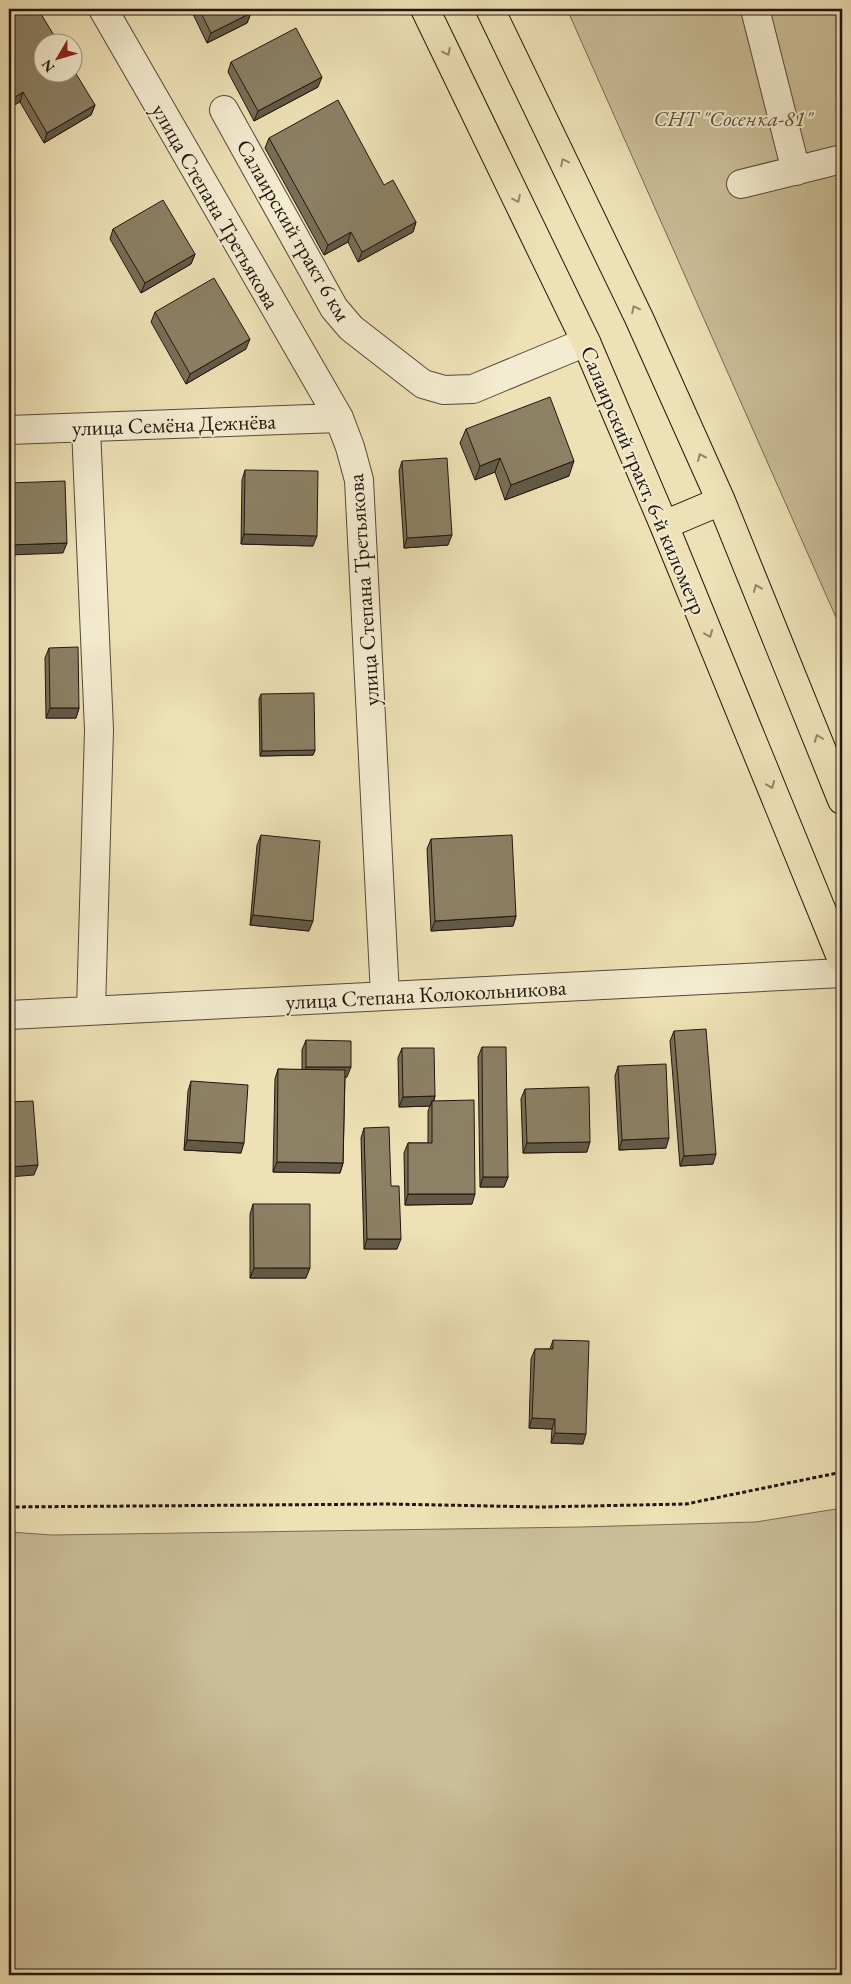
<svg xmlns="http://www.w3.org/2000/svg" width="851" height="1984" font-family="'EB Garamond',serif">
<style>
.green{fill:#cbbe99;stroke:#766a54}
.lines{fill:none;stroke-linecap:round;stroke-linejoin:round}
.minor-casing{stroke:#544938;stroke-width:30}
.highway-casing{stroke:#21160e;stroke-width:30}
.path{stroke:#21160e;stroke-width:3;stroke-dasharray:4 2.5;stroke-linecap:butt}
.minor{stroke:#f4ecd0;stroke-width:28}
.highway{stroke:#eee1b6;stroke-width:28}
.wall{fill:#786e57;stroke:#21160e}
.shaded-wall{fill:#625a47;stroke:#21160e}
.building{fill:#8c8065;stroke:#21160e}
.oneway{stroke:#92866a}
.labels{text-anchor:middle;stroke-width:4;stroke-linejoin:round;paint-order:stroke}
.park-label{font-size:22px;font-style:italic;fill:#5c513f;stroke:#f4ecd0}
.street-label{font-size:22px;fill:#21160e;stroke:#f4ecd0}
</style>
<rect width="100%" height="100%" fill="#eee1b6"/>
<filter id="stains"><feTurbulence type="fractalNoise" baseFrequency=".004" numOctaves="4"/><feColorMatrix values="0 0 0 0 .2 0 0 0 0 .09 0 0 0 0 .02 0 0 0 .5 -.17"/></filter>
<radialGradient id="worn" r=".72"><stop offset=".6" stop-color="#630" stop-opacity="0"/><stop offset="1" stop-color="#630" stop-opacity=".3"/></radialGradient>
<path class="green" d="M567,9H842V632V631Z
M842,1508V1975H9V1532L52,1535L580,1527L756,1522Z"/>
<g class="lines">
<g class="minor-casing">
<path id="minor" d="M103,9L339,418L350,447L359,480L385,996
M755,9L796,171
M224,110L334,308L351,328L423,384L444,390L473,389L586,342
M741,184L842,159
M86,428L99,730L91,1010
M9,430L339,418
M9,1015L842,973"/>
</g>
<g class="highway-casing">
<path id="highway" d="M425,9L586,342L664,525L842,960
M490,9L639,318L721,501L842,800
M664,525L721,501"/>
</g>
<path class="path" d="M9,1507L390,1504L540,1507L686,1504L842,1472"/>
<use href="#minor" class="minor"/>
<use href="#highway" class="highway"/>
</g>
<path class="wall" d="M9,9L95,105L91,115L44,143L20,102Z
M187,9H249L251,13L247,23L207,43L193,14L194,12L189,14Z
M231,62L318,87L254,121L228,72Z
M269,138L384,185L416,222L413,232L358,262L348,242L324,255L265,148Z
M113,229L195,254L191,264L141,293L110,239Z
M155,312L246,349L186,384L151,322Z
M466,429L569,476L505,500L495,472L475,480L460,443Z
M402,461L448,545L404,548L399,471Z
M245,470L313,546L241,544L242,480Z
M49,648L79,708L76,718H46L45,658Z
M261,694L315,750L313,755L260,756L259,699Z
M261,835L309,931L250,925L257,845Z
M431,839L516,916L513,926L431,931L427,849Z
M674,1031L713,1164L680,1166L670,1041Z
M306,1040L347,1077H345L343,1163L340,1173L273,1172L275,1079L278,1069L302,1070V1050Z
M482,1047L508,1177L504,1187H480L478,1057Z
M402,1048L435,1096L434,1101L472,1204L405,1205L404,1153L408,1143H428V1111L430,1106L399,1107L398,1058Z
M618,1066L666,1148L619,1150L615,1076Z
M191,1081L241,1153L184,1150L188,1091Z
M525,1089L587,1152L523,1153L521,1099Z
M364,1128L397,1249H364L361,1138Z
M253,1204L306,1278H250V1214Z
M553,1340L583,1444L551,1443L552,1429L529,1428L531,1359L535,1349H550Z"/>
<path class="shaded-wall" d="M191,9H195L194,12L189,14Z
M251,13L247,23L207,43L211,33Z
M322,77L318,87L254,121L258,111Z
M23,92L20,102L9,108V101Z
M95,105L91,115L44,143L47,133Z
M416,222L413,232L358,262L362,252Z
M351,232L348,242L324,255L328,245Z
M195,254L191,264L141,293L145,283Z
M250,339L246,349L186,384L190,374Z
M500,458L495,472L475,480L480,466Z
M574,461L569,476L505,500L511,485Z
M244,534L317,536L313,546L241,544Z
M452,535L448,545L404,548L407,538Z
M67,543L63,553L9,555V545Z
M50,708H79L76,718H46Z
M315,750L313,755L260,756L262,751Z
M253,915L313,921L309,931L250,925Z
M516,916L513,926L431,931L435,921Z
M306,1067H351L347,1077H302Z
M435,1096L432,1105V1101L430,1106L399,1107L403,1097Z
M669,1138L666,1148L619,1150L622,1140Z
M187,1140L244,1143L241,1153L184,1150Z
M590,1142L587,1152L523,1153L527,1143Z
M716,1154L713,1164L680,1166L684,1156Z
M277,1162L343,1163L340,1173L273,1172Z
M38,1165L34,1175L9,1177V1167Z
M483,1177H508L504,1187H480Z
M408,1194H475L472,1204L405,1205Z
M367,1239H401L397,1249H364Z
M254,1268H310L306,1278H250Z
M532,1418L555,1419L552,1429L529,1428Z
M555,1433L586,1434L583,1444L551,1443Z"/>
<path class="building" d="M9,9H38L58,42H42V72H72V67L95,105L47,133L23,92L9,101Z
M199,9H249L251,13L211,33Z
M296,28L322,77L258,111L231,62Z
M338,100L384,185L393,180L416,222L362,252L351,232L328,245L269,138Z
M163,200L195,254L145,283L113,229Z
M214,278L250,339L190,374L155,312Z
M550,397L574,461L511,485L500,458L480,466L466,429Z
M447,458L452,535L407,538L402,461Z
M245,470L318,471L317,536L244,534Z
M65,481L67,543L9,545V483Z
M78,647L79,708H50L49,648Z
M314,693L315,750L262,751L261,694Z
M261,835L320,841L313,921L253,915Z
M512,835L516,916L435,921L431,839Z
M706,1029L716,1154L684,1156L674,1031Z
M306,1040L351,1041V1067H306Z
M482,1047H506L508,1177H483Z
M402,1048H434L435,1096L403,1097Z
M666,1064L669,1138L622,1140L618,1066Z
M278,1069L345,1070L343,1163L277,1162Z
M191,1081L248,1085L244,1143L187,1140Z
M589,1087L590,1142L527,1143L525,1089Z
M474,1100L475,1194H408V1143H432V1101Z
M33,1101L38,1165L9,1167V1102Z
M389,1127L391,1186H399L401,1239H367L364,1128Z
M253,1204H310V1268H254Z
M553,1340L589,1341L586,1434L555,1433V1419L532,1418L535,1349H553Z"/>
<defs><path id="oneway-chevron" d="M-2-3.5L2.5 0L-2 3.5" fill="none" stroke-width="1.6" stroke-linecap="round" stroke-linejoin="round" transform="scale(1.25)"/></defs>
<g class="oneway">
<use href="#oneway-chevron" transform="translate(447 52) rotate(64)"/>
<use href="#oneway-chevron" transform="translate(564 162) rotate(-116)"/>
<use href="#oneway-chevron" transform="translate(517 199) rotate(64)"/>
<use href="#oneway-chevron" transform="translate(635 309) rotate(-116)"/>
<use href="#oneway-chevron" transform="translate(701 457) rotate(-114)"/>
<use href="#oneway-chevron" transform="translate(757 588) rotate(-112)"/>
<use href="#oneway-chevron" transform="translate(709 634) rotate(68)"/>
<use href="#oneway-chevron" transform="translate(818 738) rotate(-111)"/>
<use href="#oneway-chevron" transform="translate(771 785) rotate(68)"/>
</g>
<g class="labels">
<g class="park-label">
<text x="733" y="126">СНТ "Сосенка-81"</text>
</g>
<g class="street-label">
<text transform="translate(216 206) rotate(60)" y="8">улица Степана Третьякова</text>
<text transform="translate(294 230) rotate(60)" y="8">Салаирский тракт 6 км</text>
<text transform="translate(174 424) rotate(-2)" y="8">улица Семёна Дежнёва</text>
<text transform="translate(644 480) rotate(67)" y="8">Салаирский тракт, 6-й километр</text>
<text transform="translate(363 590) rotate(-94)" y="8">улица Степана Третьякова</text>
<text transform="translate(426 994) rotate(-3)" y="8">улица Степана Колокольникова</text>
</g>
</g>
<rect width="851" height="1984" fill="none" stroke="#eee1b6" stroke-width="30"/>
<rect x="10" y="10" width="831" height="1964" fill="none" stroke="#21160e" stroke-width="2.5"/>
<rect x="15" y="15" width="821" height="1954" fill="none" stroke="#21160e"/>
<g transform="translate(58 58) rotate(232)"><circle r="24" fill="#f4ecd0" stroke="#a09682"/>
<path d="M0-4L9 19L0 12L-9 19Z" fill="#8f2418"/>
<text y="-8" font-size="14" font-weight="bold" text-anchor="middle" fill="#21160e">N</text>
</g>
<rect width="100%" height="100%" filter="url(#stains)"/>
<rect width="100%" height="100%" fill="url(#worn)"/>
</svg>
